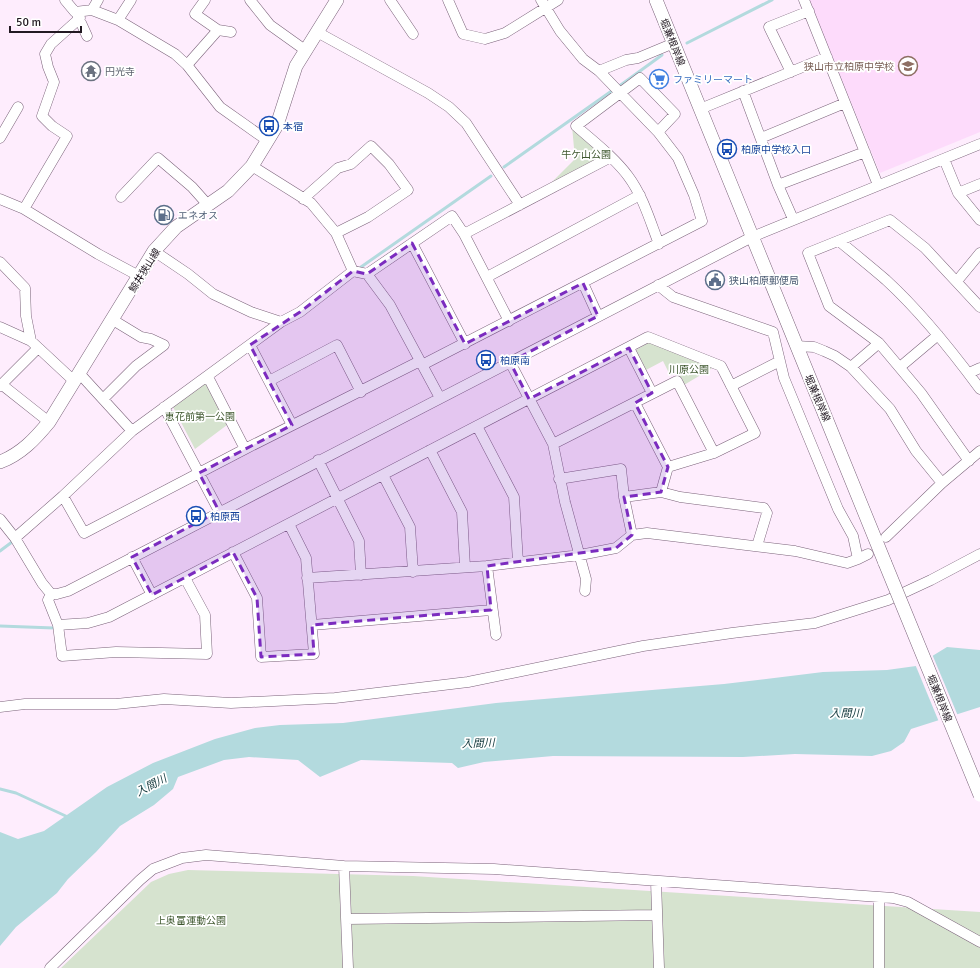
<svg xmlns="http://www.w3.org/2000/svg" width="980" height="968" font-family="Signika,'Noto Sans JP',sans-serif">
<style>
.built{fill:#fddbfb}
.green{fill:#d6e3cf}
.water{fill:#b3dade}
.pier{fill:#feedfd}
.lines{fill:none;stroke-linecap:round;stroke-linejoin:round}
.stream{stroke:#b3dade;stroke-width:3}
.minor-casing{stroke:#7b637a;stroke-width:11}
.major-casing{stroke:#7b637a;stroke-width:14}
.minor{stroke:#fff;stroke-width:10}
.major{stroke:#fff;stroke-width:13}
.major-bridge-casing{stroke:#7b637a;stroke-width:14;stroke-linecap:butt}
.major-bridge{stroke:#fff;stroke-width:13}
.marked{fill:#7b2cbf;fill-opacity:0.2;stroke:#7b2cbf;stroke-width:3;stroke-dasharray:8 5;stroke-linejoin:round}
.labels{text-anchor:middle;stroke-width:3.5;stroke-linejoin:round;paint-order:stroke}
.street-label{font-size:10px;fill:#221922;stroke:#fff}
.education-label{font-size:10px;fill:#785e54;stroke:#fff;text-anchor:end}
.worship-label{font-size:10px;fill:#5b616d;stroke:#fff;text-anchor:start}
.shop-label{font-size:10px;fill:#366cbe;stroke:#fff;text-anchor:start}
.transit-label{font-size:10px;fill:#164399;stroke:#fff;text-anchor:start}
.park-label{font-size:10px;fill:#3e572e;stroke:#fff}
.service-label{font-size:10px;fill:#4e5e75;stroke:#fff;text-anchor:start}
.water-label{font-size:11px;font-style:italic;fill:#12383c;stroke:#fff}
</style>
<rect width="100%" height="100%" fill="#feedfd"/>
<path class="built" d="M809,0H980V132L880,173Z"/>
<path class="green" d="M572,126L601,154L600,159L551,183L575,159Z
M649,342L714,367L684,385L677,372L670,375L663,361L646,370L636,350Z
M205,382L227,425L195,449L173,407Z
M188,870L413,876L980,912V968H61L151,882L169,874Z"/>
<path class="water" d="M947,647L980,650V707L911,729L904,742L891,751L872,756L795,754L743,757L553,756L484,762L458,768L452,763L361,760L320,777L298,760L249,757L224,760L178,777L173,789L154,805L120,826L96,852L68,879L57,893L16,927L0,946V832L18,839L44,831L107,787L153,763L215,739L255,728L280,725L343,723L496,703L724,684L823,672L887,670L916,666Z"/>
<path class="pier" d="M932,654L958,716L939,722L915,664Z"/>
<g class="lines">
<path class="stream" d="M687,43L772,0
M618,87L662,55
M504,167L613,90
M361,267L491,176
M0,551L12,542
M0,626L54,628
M0,789L16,793L70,818"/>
<g class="minor-casing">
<path id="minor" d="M65,0L75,12L92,10L118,20L175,54L187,65L220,107L268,141
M205,0L195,14L218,30L231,32
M250,0L270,25L305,50
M390,0L413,34
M448,0L463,34L485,39L505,33L558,0
M804,0L878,185
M92,10L98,0
M77,14L87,36
M118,20L131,0
M317,32L428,93L449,107L466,123L520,205
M187,65L218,30
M599,71L626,60L638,58L674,43
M791,72L769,27L809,11
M743,91L778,185L793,219
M700,109L827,57
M658,132L675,114L640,78L576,126C594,142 614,157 628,176C643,196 650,221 659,244
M0,138L18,107
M761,138L845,103
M944,159L958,193L980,220
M252,166L311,203L336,233L353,271L367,274L390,305L440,398
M778,185L865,152
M958,193L980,184
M121,197L158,158L192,187L208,205
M0,199L24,209L98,254L139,276
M303,199L338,168L351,164L371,146L389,164L408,190L368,217L336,233
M24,209L67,136L52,126L42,116L54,82L48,67L45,54L51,44L80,18
M464,234L611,157
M839,241C855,254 871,267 886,280C921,312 952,351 980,389
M412,243L465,344
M154,251L188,274L213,294L251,312L281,322L300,312L353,271
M0,262L25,288L26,316L31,341
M367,274L452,216L464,234L509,321
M487,277L640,195
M957,281L980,253
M583,283L598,316
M658,285L673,297L773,332L784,378L838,509L853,536L858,559
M281,322L132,431L63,496L84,533L245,449L420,361
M0,327L31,341L74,381
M250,345L292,425
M796,346L814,347L824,351L835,356L851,367L890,409L916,451L942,483
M629,348L652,393
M510,362L553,444L565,502L586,579L585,591
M422,365L702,221L694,195L678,158L658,132L599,71L583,59L560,31L541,0
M851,367L879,343
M900,367L938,335
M79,373L132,431
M969,373L980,368
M208,377L245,449
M269,381L337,345L361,392
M1,384L49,422
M0,386L38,348
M731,386L780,361
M103,399L136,366L164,345L151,339L141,337L113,320
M164,407L219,511
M477,426L514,497L518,562
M553,444L677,381L714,453
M430,450L462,512L465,567
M318,460L359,541L361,575
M969,461L921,393L879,343L829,306L808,253L890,220L925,248L980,307
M383,475L410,527L413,572
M559,479L621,469L624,497
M661,492L680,497L764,508L767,513L757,546
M0,519L15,538L42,583L51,594H57L68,591L752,237L980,144
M632,535L624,497L661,492L668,467L635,403
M886,537L942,483L980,451
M15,538L63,496
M233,552L257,598L261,657L314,654L306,558L289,524
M132,557L152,595
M487,566L496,635
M307,578L487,566L580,555L616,548L632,535L647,533L795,551L847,563L858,559L868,554
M51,594L48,600L58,625L62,656L116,652L207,654L205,615L185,578
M58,625L88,623L109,617L648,337L721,366L755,433L714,453L668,467
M312,625L491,610
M0,707L25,704H116L164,699L231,703L335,698L468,682L643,646L732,633L815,623L888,600L931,580L980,554
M344,866L348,968
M656,882L659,968
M346,919L656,915
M50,968L140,880L153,869L182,858L206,855L344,866L494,869L893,898L908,902L980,942
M879,968V897"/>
</g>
<g class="major-casing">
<path id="major" d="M656,0L885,563
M0,462C21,454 35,439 49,422L154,251L176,227L228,191L252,166L277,125L296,66L337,0"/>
</g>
<use href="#minor" class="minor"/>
<use href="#major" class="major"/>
<g class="major-bridge-casing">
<path id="major-bridge" d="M885,563L980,795"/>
</g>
<use href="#major-bridge" class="major-bridge"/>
</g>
<path class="marked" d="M412,243L465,344L583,283L598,316L510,362L529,399L629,348L652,393L635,403L668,467L661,492L624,497L632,535L616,548L487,566L491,610L312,625L314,654L261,657L257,598L233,552L152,595L132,557L219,511L199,473L292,425L250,345L300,312L353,271L367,274Z"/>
<defs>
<g id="school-ring" transform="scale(1)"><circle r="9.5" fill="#fff" stroke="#8d6e63" stroke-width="1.5"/><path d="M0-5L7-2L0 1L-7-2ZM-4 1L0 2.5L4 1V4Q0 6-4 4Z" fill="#8d6e63"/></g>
<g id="temple-ring" transform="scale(1)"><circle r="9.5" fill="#fff" stroke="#6b7280" stroke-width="1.5"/><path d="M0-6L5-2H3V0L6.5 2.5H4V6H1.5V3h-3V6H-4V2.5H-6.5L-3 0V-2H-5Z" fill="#6b7280"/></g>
<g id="supermarket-ring" transform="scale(1)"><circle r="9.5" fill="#fff" stroke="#3f7fe0" stroke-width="1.5"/><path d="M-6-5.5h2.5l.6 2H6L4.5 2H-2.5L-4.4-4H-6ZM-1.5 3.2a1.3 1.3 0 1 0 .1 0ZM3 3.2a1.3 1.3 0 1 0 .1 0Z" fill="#3f7fe0"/></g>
<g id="bus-ring" transform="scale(1)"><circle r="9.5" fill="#fff" stroke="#1a4fb4" stroke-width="1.5"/><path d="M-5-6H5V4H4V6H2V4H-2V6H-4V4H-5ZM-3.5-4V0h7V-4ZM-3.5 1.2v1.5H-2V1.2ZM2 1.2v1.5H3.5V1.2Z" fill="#1a4fb4"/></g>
<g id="fuel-ring" transform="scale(1)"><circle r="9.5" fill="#fff" stroke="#5c6f8a" stroke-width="1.5"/><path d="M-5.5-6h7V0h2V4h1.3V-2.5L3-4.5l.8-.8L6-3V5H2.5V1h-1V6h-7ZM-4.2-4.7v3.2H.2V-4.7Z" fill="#5c6f8a"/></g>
<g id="civic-ring" transform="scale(1)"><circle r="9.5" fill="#fff" stroke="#5c6f8a" stroke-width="1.5"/><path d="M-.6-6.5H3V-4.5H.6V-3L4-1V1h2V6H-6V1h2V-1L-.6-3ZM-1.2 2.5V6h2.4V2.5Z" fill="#5c6f8a"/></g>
</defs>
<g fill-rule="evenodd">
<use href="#school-ring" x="908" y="66"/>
<use href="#temple-ring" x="91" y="71"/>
<use href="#supermarket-ring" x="659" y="79"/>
<use href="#bus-ring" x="269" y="126"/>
<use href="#bus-ring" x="727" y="149"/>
<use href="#fuel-ring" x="164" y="215"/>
<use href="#civic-ring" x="715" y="280"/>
<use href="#bus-ring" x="486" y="360"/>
<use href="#bus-ring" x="196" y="516"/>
</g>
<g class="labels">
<g class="street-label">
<text transform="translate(673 42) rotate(68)" y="4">堀兼根岸線</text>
<text transform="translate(144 270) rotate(-58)" y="4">鯨井狭山線</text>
<text transform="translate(818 398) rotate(67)" y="4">堀兼根岸線</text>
<text transform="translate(940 698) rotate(68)" y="4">堀兼根岸線</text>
</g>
<g class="education-label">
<text x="894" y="70">狭山市立柏原中学校</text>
</g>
<g class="worship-label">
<text x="105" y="75">円光寺</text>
</g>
<g class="shop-label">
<text x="673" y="83">ファミリーマート</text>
</g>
<g class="transit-label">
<text x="283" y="130">本宿</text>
<text x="741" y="153">柏原中学校入口</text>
<text x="500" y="364">柏原南</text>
<text x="210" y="520">柏原西</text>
</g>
<g class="park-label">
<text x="586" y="158">牛ケ山公園</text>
<text x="689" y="373">川原公園</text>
<text x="200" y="420">恵花前第一公園</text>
<text x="191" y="924">上奥富運動公園</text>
</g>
<g class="service-label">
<text x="178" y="219">エネオス</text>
<text x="729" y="284">狭山柏原郵便局</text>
</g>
<g class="water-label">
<text x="846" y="717">入間川</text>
<text transform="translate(478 743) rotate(-2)" y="4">入間川</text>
<text transform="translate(151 785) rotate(-28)" y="4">入間川</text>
</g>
</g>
<path d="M10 26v6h71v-6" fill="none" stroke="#221922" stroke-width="2"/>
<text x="16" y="26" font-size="12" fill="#221922" stroke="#ffffff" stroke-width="3" paint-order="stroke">50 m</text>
</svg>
